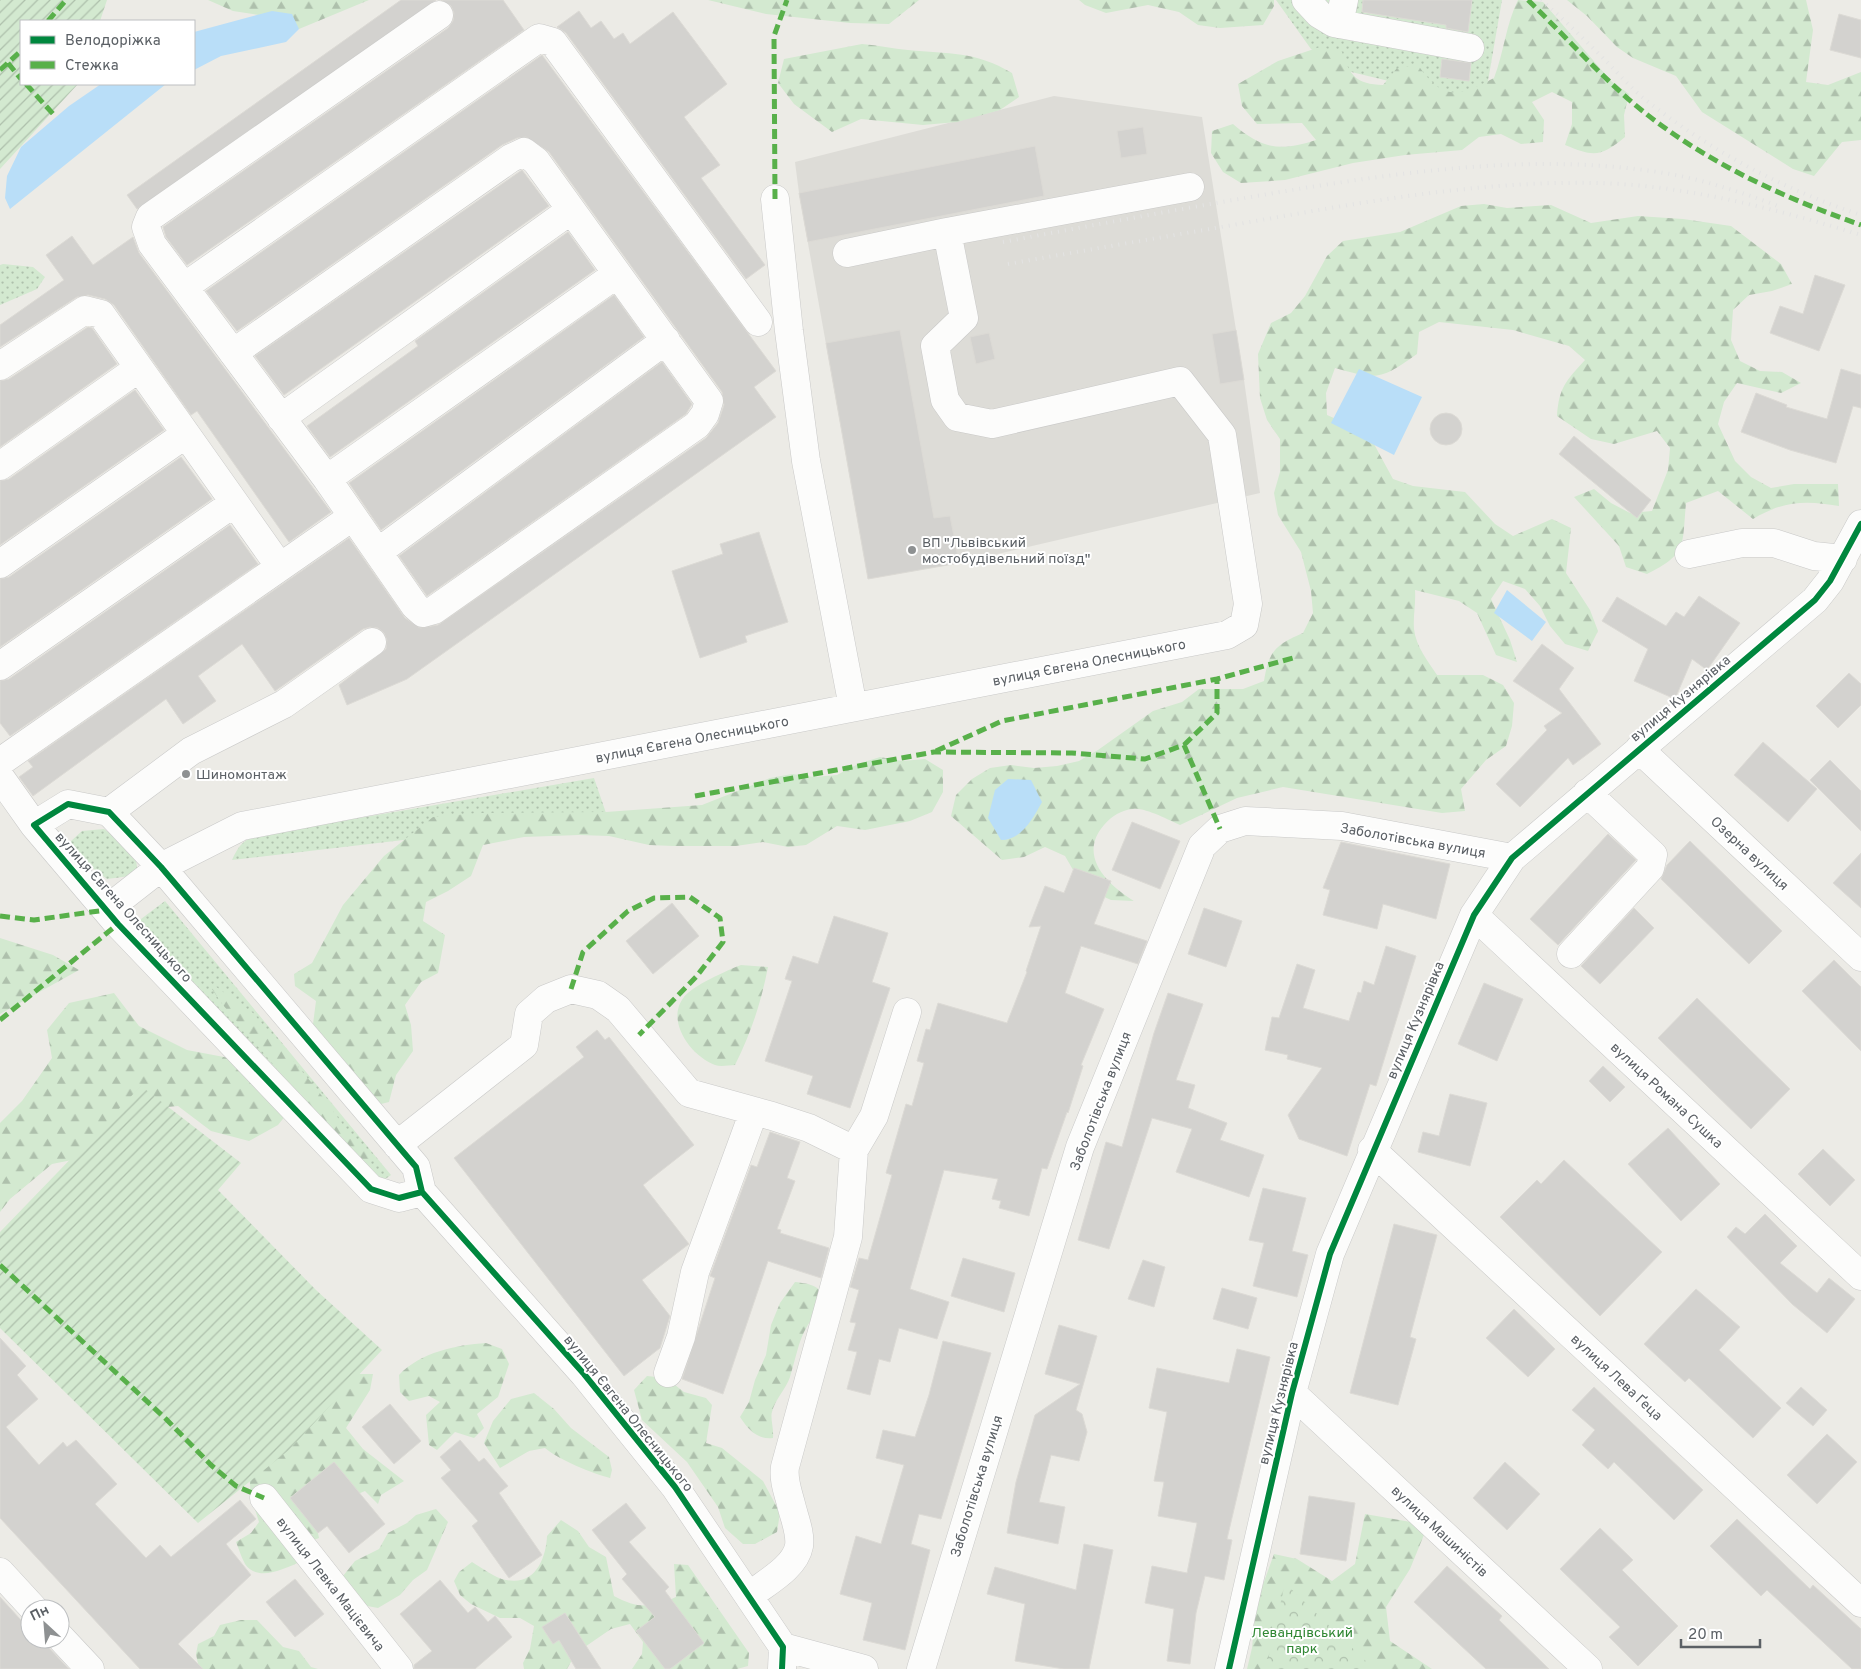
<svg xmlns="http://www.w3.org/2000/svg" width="1861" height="1669" font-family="Overpass,sans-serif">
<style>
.industrial{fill:#dddcd7}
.grass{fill:url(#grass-dots)}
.forest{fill:url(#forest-firs)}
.park{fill:url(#park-crowns)}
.garden{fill:url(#garden-furrows)}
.water{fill:#b9def8}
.building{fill:#d3d2cf;stroke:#dcdad5}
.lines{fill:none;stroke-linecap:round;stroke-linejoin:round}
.minor-casing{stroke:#c9c9c8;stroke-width:29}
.minor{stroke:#fcfcfb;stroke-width:28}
.rail{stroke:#e3e3e3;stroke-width:4;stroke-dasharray:1 6;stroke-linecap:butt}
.quiet{stroke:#58b04a;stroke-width:5;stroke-dasharray:10 5;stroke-linecap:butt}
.cycleway-casing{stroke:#fff;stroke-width:9}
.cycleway{stroke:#00873e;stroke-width:6}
.poi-dot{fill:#8e9192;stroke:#fff;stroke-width:2}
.labels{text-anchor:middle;stroke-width:4;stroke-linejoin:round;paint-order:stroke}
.poi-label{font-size:14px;fill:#5b6065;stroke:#fff;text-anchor:start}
.street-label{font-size:14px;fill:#5b6065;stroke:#fff}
.park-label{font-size:14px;fill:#308733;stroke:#fff}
</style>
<defs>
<pattern id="grass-dots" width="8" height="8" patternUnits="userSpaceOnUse" patternTransform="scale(1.25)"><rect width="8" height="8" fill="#d3e9d0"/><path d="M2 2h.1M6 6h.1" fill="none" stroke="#aec0ac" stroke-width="1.8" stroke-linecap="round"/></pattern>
<pattern id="forest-firs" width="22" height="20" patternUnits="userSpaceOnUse" patternTransform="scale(1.25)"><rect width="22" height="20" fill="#d3e9d0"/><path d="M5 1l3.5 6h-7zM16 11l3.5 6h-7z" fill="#aec0ac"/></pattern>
<pattern id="park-crowns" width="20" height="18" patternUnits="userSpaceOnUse" patternTransform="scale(1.25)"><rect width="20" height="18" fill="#d3e9d0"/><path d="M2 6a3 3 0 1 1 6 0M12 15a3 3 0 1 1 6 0" fill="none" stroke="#aec0ac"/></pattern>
<pattern id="garden-furrows" width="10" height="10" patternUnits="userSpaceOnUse" patternTransform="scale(1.25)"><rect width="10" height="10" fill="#d3e9d0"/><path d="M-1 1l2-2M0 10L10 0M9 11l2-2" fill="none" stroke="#aec0ac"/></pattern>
</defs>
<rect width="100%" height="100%" fill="#ecebe6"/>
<path class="industrial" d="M1054,96L1202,117L1244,380L1260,493L959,563L868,579L799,193L795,162Z"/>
<path class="grass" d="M1276,0H1502L1484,104L1339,69L1311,49Z
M3,264L33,267L45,277L37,289L0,305V265Z
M594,778L607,816L232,860C242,838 248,838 271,833Z
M104,829L135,852L138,875L107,879L72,852L70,842L82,831Z
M165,901L391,1175L378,1184L137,922Z"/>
<path class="forest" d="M208,0H369L299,29L278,18L233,11Z
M708,0H919L889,24L850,23L766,14Z
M1079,0H1274V6L1263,25L1220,28L1198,25L1179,12L1148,5L1106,13L1085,5Z
M1518,0L1543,2L1611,81L1629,94L1624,115L1625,137C1601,157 1594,157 1565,145L1572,124V102L1552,92L1532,102L1544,120L1543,142L1521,144L1501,134L1479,137L1462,150L1405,155L1353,163L1285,180L1241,183L1223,172L1211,153L1212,131L1233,124C1262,149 1280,152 1316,140L1302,123L1257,124L1242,106L1238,84L1278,61L1320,47L1342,52C1350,76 1356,84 1383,85L1397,68L1418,65C1443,101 1458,97 1494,78C1504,52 1506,24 1518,0Z
M1567,0H1806L1813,30L1806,82L1828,85L1861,72V140L1842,142L1814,176L1793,169L1702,112L1676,76L1633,58L1617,47L1587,16Z
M862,44C878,45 893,49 908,50C949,54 975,51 1012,73L1019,97L1000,110L957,122L923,125L861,119L832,132L794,104L778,83L784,59Z
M1484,204L1507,208L1551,205L1591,223L1638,216L1683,219L1731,226L1781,264L1792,284L1772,291L1749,295L1733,310L1731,340L1740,361L1760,371L1782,372L1801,383L1781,393L1737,383L1724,402L1718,424L1735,461L1751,477L1771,488L1794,484H1838L1839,506C1805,500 1783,501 1753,519L1718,491L1686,503C1682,545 1688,554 1647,574L1626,567L1619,546L1574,497L1594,489L1611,503L1630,513L1652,511L1668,470L1670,448L1657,431L1614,444L1591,439L1557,416C1559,387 1566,381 1585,360L1569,346L1513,330L1439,322L1419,332L1417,354C1380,380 1378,380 1335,368L1326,393L1327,415L1368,433L1393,479L1413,486L1465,492L1495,524L1513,536L1552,519L1571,528L1566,573L1590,610L1598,631L1588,651L1565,644L1550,626L1540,606L1525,589L1503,581L1491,599L1510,640L1517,662L1496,655L1477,613L1459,601L1415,590C1416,604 1413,616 1414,629C1416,647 1428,661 1437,675H1483L1503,685L1514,703L1512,726L1506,746L1486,760L1461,789L1465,811L1442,813L1283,787L1237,798L1180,825C1169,820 1144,807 1133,809C1121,810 1112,816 1104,825C1077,856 1108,885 1134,901L1111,900L1091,891L1076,875L1065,856L1045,847L1024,857L1002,860L951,816L956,795L972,779L990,768L1011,765L1034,768L1057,766L1079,761L1098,750L1153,711L1182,702L1199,689H1243L1264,681C1269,651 1275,645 1303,633L1313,613L1311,591L1301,552L1278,515L1274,493L1280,472V439L1267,420L1260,398L1258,354L1271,323L1291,313L1305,296L1327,256L1343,241L1400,232L1461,206Z
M880,757L902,761L925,759L943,770V792L932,812L910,821L865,830L837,826L806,845L788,847L763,842L736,846H673L649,845L609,836L579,835L524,837L483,845L471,876L448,891L426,902L423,921L445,935L438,973L421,982L405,1005L411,1025L413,1051L396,1075L389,1102L369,1107L322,1051L313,1024L316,1001L295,986L294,974L312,963L343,905L384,856L433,817L478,813L606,812L702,805L770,778L792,774L814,777L837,775L858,764Z
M0,938L53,955L79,970L0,1014Z
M741,965L768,967C761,1003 751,1033 735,1065C729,1065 721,1067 715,1065C691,1056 665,1021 684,997C692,986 728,970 741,965Z
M205,979L253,1013L316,1088L344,1126L370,1153L369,1166L333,1135L223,1005Z
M114,993L139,1026L187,1050L245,1061L290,1110L278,1125L249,1141L211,1131L178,1106L146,1109L92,1156L52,1164L10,1199L0,1212V1123L22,1101L52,1058L47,1030L69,1003Z
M795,1282C811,1284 820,1285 826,1301C799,1332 801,1340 790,1377C786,1389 775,1399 772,1412C770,1417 774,1429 773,1438C757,1440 748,1429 740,1417L749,1402L755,1380L766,1355L771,1325L780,1303Z
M486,1343L502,1349L509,1364L498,1397L477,1414L484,1428L474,1438L455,1432L437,1450L429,1445L426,1415L440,1402L429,1396L409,1401L400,1392L399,1375C421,1352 456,1345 486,1343Z
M352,1374H373L370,1390L346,1428L363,1449L404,1481L381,1495L378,1504L365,1491L346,1499L316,1524L319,1538L308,1542L300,1562C285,1568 258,1583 245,1564C241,1557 239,1549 236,1542L251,1533L259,1522L251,1497L249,1472Z
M647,1376L666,1378L684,1392L706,1398L712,1405L706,1443L722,1448L763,1481L780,1513L777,1532L755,1544H743L725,1528L718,1507L687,1462L642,1420L634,1390Z
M534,1393L554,1409L571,1428L609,1457L612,1470L610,1478C594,1474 557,1459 545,1448L529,1451L500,1468L484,1443L493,1421L511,1399Z
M436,1509L448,1522L427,1570L413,1580L400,1595L378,1608L362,1605L345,1585L343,1576L355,1561L379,1549L388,1533L407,1523L416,1515Z
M1365,1514L1428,1525L1410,1569L1386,1607L1390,1641L1432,1669H1247L1252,1648L1256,1604L1274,1554L1297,1559L1332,1581L1355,1564Z
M561,1520L578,1531L589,1547L606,1557L614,1596C638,1609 651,1608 676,1597L674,1564L688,1565L749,1653L748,1666L737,1669H632L642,1654L643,1642L630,1624L611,1629L576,1653L567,1669H524L523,1663L530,1649L534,1626L520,1618H500L471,1604L460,1595L454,1581L459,1572L472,1562C482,1568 495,1578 506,1580C535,1586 546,1559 547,1536Z
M241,1620H257L283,1647L299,1651L311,1667L318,1669H199L196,1654L198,1644L214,1636L220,1625Z"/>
<path class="park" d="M1285,1583L1374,1669H1266Z"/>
<path class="garden" d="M0,0H107L100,21H21V84H78L0,169Z
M141,1086L241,1163L218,1190L316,1290L382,1350L289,1450L198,1523L0,1328V1232Z"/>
<path class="water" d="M272,11L292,14L299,29L286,42L221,56L194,70V32Z
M101,84H166L10,209L5,198L7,176L21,147L69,106Z
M1359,369L1422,397L1394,455L1331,423Z
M1507,590L1546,622L1532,641L1494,613Z
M1008,779L1031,780L1042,802C1033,818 1022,840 1001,840L988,818L995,790Z"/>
<path class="building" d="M401,0H436L137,209L127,195Z
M441,0H503L524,30L187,265L166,237L163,227L448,28L453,21L454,13L451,6Z
M1363,0H1472L1468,32L1446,28V25L1362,12Z
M579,11L591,28L601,21L614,39L623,33L630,44L673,12L727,84L684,117L720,165L701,178L765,265L746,279L566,33L557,27Z
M1839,14L1861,20V58L1830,50Z
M542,55L776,371L754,387L776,417L407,679L347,705L339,685L386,649L387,640L384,633L378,628L370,627L363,629L275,691L242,644L198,676L216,701L183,724L166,699L33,796L19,777L33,767L28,761L349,538L405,618L420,628L438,625L706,438L718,423L724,405L722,392L549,152L526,137L517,138L502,145L237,331L206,291Z
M1442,59L1471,63L1469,81L1440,77Z
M1143,127L1147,154L1121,158L1117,131Z
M1035,146L1044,196L808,242L799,193Z
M522,170L549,206L284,395L255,356Z
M568,232L595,270L330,457L307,426L418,346L415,341Z
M72,236L93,265L133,237L139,253L331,512L289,542L197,411L191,415L114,305L105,299L88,295L77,297L0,347V325L64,280L46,255Z
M1815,275L1845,285L1819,351L1770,333L1780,306L1803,314Z
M614,295L644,337L381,530L349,483Z
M88,327L92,328L117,364L0,447V381L9,379Z
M900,330L934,518L950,516L959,563L868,579L826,343Z
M1236,330L1244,380L1220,384L1212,334Z
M989,333L995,359L976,364L970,337Z
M662,362L692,404L686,414L427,596L399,556Z
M1841,369L1861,375V408L1853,406L1836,463L1790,450L1741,432L1756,393L1787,405L1786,407L1827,419Z
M135,390L164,430L0,545V481L9,479Z
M1430 429a16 16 0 1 1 32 0a16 16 0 1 1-32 0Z
M1574,436L1651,500L1637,518L1559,454Z
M181,457L212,499L0,647V579L9,577Z
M230,525L258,564L10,736L0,723V681L9,679Z
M759,532L788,622L745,636L747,642L700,658L672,571L723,554L720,544Z
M1699,596L1740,623L1707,670L1692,659L1675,699L1634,681L1648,649L1602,621L1617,597L1666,626L1676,612L1684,617Z
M1542,644L1574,668L1559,689L1601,744L1573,765L1568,758L1520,807L1496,784L1547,730L1544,726L1562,713L1513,681Z
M1849,673L1861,684V705L1838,728L1816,706Z
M1763,742L1817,789L1788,822L1734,775Z
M1830,760L1861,791V831L1810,780Z
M1132,822L1180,841L1160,889L1112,870Z
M1608,834L1636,860L1558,945L1530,919Z
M1690,841L1782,931L1749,964L1661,879L1667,865Z
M1341,842L1450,864L1436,919L1383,904L1377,929L1323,915L1330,890L1323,888Z
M1861,853V908L1833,883Z
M1074,868L1111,881L1094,924L1147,941L1138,964L1081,946L1065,993L1104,1009L1081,1065L1083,1066L1068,1113L1067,1112L1047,1169L1042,1168L1029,1216L999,1208L1001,1201L992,1199L998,1179L944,1170L910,1289L949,1302L937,1339L899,1328L890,1362L879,1359L870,1395L847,1389L857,1352L848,1350L856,1323L850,1322L859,1290L850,1287L859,1258L868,1260L892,1175L886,1173L906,1104L912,1106L924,1063L917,1061L926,1029L930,1030L938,1003L1007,1023L1027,972L1026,971L1041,926L1029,927L1045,886L1064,893Z
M672,903L699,936L653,974L626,941Z
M1204,908L1242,921L1226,967L1188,954Z
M1634,908L1654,928L1600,984L1581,966Z
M834,916L888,933L872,982L890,988L850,1108L807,1094L813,1076L765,1061L792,981L785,979L793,956L818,964Z
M1386,946L1416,956L1376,1086L1370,1084L1347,1156L1299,1139L1288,1115L1322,1068L1287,1059L1288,1055L1265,1050L1272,1017L1279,1018L1297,964L1315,970L1303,1008L1349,1021L1358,992L1361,993L1364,981L1374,985Z
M1834,960L1861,987V1051L1802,991Z
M1484,983L1523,999L1497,1061L1458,1044Z
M1168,993L1203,1004L1176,1080L1195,1085L1188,1108L1227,1123L1220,1140L1264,1155L1249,1197L1176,1172L1192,1129L1152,1118L1109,1249L1078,1240L1106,1142L1122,1147L1154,1033Z
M1697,998L1790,1089L1751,1129L1658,1038Z
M597,1030L605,1040L609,1037L694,1145L643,1185L689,1244L642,1280L670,1316L660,1348L624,1376L454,1158L584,1057L576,1047Z
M1603,1066L1625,1087L1610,1102L1589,1081Z
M1450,1094L1487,1103L1470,1166L1418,1152L1423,1132L1439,1136Z
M1668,1128L1720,1184L1681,1221L1628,1164Z
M770,1132L800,1142L787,1178L795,1181L777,1229L781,1230L780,1233L829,1248L821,1278L768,1261L723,1394L682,1379L715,1278L710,1276L751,1165L757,1167Z
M1823,1149L1855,1180L1830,1206L1798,1174Z
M1564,1160L1662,1252L1600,1316L1500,1217L1537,1180L1541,1184Z
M1263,1188L1306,1198L1292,1251L1308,1255L1297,1297L1253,1286L1264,1243L1249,1240Z
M1765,1214L1797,1246L1780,1263L1817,1293L1829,1278L1855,1299L1827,1333L1792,1304L1727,1237L1736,1227L1745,1234Z
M1394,1224L1437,1235L1410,1337L1416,1339L1398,1405L1350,1393Z
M963,1258L1015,1273L1004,1312L951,1296Z
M1143,1260L1165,1267L1154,1307L1128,1299Z
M1222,1288L1257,1298L1248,1329L1213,1319Z
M1696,1289L1740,1327L1719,1350L1781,1408L1753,1438L1689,1378L1685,1382L1644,1344Z
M1514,1309L1555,1349L1528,1377L1486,1338Z
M1059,1325L1097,1336L1076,1410L1082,1414L1087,1432L1079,1461L1051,1455L1039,1502L1065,1507L1058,1544L1007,1533L1016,1482L1035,1415L1080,1384L1045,1374Z
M0,1338L26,1366L17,1375L38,1399L6,1427L39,1465L63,1442L67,1447L76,1440L117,1484L95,1504L146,1558L160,1545L171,1557L240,1500L256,1519L226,1544L251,1575L178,1644L203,1669H140L0,1518Z
M943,1341L991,1353L941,1519L919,1514L911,1544L930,1550L905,1650L863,1640L872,1603L840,1594L856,1536L881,1544L904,1465L876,1458L883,1430L915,1437L929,1395Z
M1237,1349L1270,1357L1227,1539L1232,1540L1224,1580L1205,1576L1196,1613L1190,1664L1167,1661L1174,1609L1145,1603L1152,1566L1187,1573L1197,1523L1158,1516L1164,1482L1154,1481L1167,1412L1149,1408L1157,1368L1229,1383Z
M1594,1387L1703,1490L1674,1520L1614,1462L1608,1469L1582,1445L1595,1430L1572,1410Z
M1801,1387L1827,1410L1813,1426L1786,1403Z
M390,1404L421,1441L394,1464L362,1427Z
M1827,1434L1857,1462L1817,1504L1787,1475Z
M460,1440L479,1462L484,1458L508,1486L499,1493L542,1555L509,1578L472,1526L478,1521L441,1478L451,1470L440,1457Z
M334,1462L385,1524L349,1553L327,1526L318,1533L290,1498Z
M1505,1462L1540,1494L1507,1530L1473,1498Z
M1309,1496L1355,1503L1346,1561L1300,1554Z
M626,1503L646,1528L629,1542L669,1587L665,1591L704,1643L670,1669H665L636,1631L655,1617L622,1579L627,1574L592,1530Z
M1737,1519L1810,1589L1813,1585L1861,1629V1669H1852L1767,1590L1761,1596L1710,1546Z
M1600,1528L1633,1560L1622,1570L1678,1626L1638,1666L1609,1637L1620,1627L1560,1569Z
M1084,1544L1113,1550L1089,1669H1064L1015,1661L1025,1604L987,1594L995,1567L1076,1590Z
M1447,1566L1502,1616L1499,1620L1549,1669H1486L1414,1602Z
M295,1579L324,1614L295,1637L266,1602Z
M440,1580L468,1613L475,1607L488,1622L495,1616L512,1637L475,1669H414V1665L432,1651L400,1614Z
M0,1597L30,1630V1639H45L49,1648L69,1669H0Z
M565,1613L601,1669H576L559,1640L553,1644L542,1627Z"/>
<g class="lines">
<g class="minor-casing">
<path id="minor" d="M1306,0L1319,14L1334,23L1470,48
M1339,24L1344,0
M775,199L789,331L806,461L853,707
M947,232L1190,187
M184,287L539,38L553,42L758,322
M233,353L511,158L524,152L536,161L709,401L705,414L697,425L434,610L423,613L415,606L327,479L152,244L146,227L150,217L439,15
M0,366L85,310L101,314L280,567
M281,418L571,210
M0,466L139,368
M327,479L617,274
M378,552L666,340
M1689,554L1742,543H1774L1814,556L1843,559
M0,564L186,434
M0,666L234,503
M1639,749L1861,957
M0,762L352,517
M0,777L34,825
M109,812L191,751L284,704L372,642
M106,910L161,867L242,826L1227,635L1244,625L1248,604L1222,435L1180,381L992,424L957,417L945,400L935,346L964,318L947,232L847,253
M1474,915L1861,1276
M1571,954L1650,868L1653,855L1587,793
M397,1145L524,1045L529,1014L546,999L571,989L598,995L618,1009L689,1093L772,1116L809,1128L854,1150
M1372,1150L1861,1603
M422,1192L399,1198L371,1189L118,924L34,825L68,804L109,812L161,867L416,1167L422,1192L584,1374L675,1487L783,1647L782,1669
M668,1373L681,1337L695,1272L754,1111
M1292,1393L1588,1669
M264,1498L399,1669
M0,1572L34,1609
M749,1596C765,1583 795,1568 799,1546C801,1533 794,1517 791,1504C788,1492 783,1480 785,1467L848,1237L854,1150L874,1116L907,1012
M60,1637L90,1669
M783,1647L864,1669
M921,1669L1080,1147L1202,846L1220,829L1245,821L1342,826L1512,858
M1229,1669L1292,1393L1330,1254L1474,915L1512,858L1815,600L1830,581L1861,524"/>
</g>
<use href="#minor" class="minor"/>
<path class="rail" d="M1541,0C1562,18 1582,37 1602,57C1615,70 1628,85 1642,97C1707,149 1782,189 1861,215
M1003,242C1099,224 1196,206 1292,190C1410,171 1532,154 1651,171C1696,177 1738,191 1781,207
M1008,264C1098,248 1188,233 1278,217C1382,199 1487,181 1593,183C1681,184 1777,209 1861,235"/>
<path class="quiet" d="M1528,0C1563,34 1597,72 1634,104C1701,160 1779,196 1861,225
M48,21L66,0
M8,63L21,79
M0,70L21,51
M26,84L54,115H57
M775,199L774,36L787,0
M1184,745L1217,713V679
M936,751L1002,721L1217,679L1293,658
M695,796L934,752L1072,753L1145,759L1184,745L1220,829
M0,916L34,920L106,910
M571,989L583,952L628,911L654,898L690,897L720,918L723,942L696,977L639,1035
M0,1020L118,924
M0,1265L166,1419L211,1465L236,1486L264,1498"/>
<g class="cycleway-casing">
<path id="cycleway" d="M422,1192L399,1198L371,1189L118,924L34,825L68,804L109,812L161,867L416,1167L422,1192L584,1374L675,1487L783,1647L782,1669
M1229,1669L1292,1393L1330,1254L1474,915L1512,858L1815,600L1830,581L1861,524"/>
</g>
<use href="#cycleway" class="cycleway"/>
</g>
<g class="poi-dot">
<circle cx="912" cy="550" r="5"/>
<circle cx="186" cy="774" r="5"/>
</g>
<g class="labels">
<g class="poi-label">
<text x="922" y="547">ВП "Львівський<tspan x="922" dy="16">мостобудівельний поїзд"</tspan></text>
<text x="196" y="779">Шиномонтаж</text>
</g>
<g class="street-label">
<text transform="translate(1089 662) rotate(-11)" y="5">вулиця Євгена Олесницького</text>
<text transform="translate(1680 698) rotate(-40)" y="5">вулиця Кузнярівка</text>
<text transform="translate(692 739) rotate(-11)" y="5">вулиця Євгена Олесницького</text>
<text transform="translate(1413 840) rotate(10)" y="5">Заболотівська вулиця</text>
<text transform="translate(1750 853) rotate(43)" y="5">Озерна вулиця</text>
<text transform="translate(124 907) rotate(48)" y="5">вулиця Євгена Олесницького</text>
<text transform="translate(1415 1020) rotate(-67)" y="5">вулиця Кузнярівка</text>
<text transform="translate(1667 1095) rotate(43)" y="5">вулиця Романа Сушка</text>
<text transform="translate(1100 1101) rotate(-69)" y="5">Заболотівська вулиця</text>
<text transform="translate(1617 1377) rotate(43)" y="5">вулиця Лева Ґеца</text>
<text transform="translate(1278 1403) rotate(-76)" y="5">вулиця Кузнярівка</text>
<text transform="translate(629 1413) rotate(51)" y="5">вулиця Євгена Олесницького</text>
<text transform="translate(976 1486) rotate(-73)" y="5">Заболотівська вулиця</text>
<text transform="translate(1440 1531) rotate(43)" y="5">вулиця Машиністів</text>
<text transform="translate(331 1584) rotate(52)" y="5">вулиця Левка Мацієвича</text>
</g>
<g class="park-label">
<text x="1302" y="1637">Левандівський<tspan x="1302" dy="16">парк</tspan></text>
</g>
</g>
<rect x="20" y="20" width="175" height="65" fill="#ffffff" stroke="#bdbfc1"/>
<rect x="30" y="36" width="25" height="8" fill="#00873e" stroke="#bdbfc1"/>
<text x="65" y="45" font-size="15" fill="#5b6065">Велодоріжка</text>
<rect x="30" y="61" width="25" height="8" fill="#58b04a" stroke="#bdbfc1"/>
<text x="65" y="70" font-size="15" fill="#5b6065">Стежка</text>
<g transform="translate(45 1624) rotate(334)"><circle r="24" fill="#ffffff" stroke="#bdbfc1"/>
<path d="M0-4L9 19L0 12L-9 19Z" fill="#8e9192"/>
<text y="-8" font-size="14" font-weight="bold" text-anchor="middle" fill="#5b6065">Пн</text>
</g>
<path d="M1681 1639v8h79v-8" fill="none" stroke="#5b6065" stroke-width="2.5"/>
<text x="1688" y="1639" font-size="15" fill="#5b6065" stroke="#ffffff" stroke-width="4" paint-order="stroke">20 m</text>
</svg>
